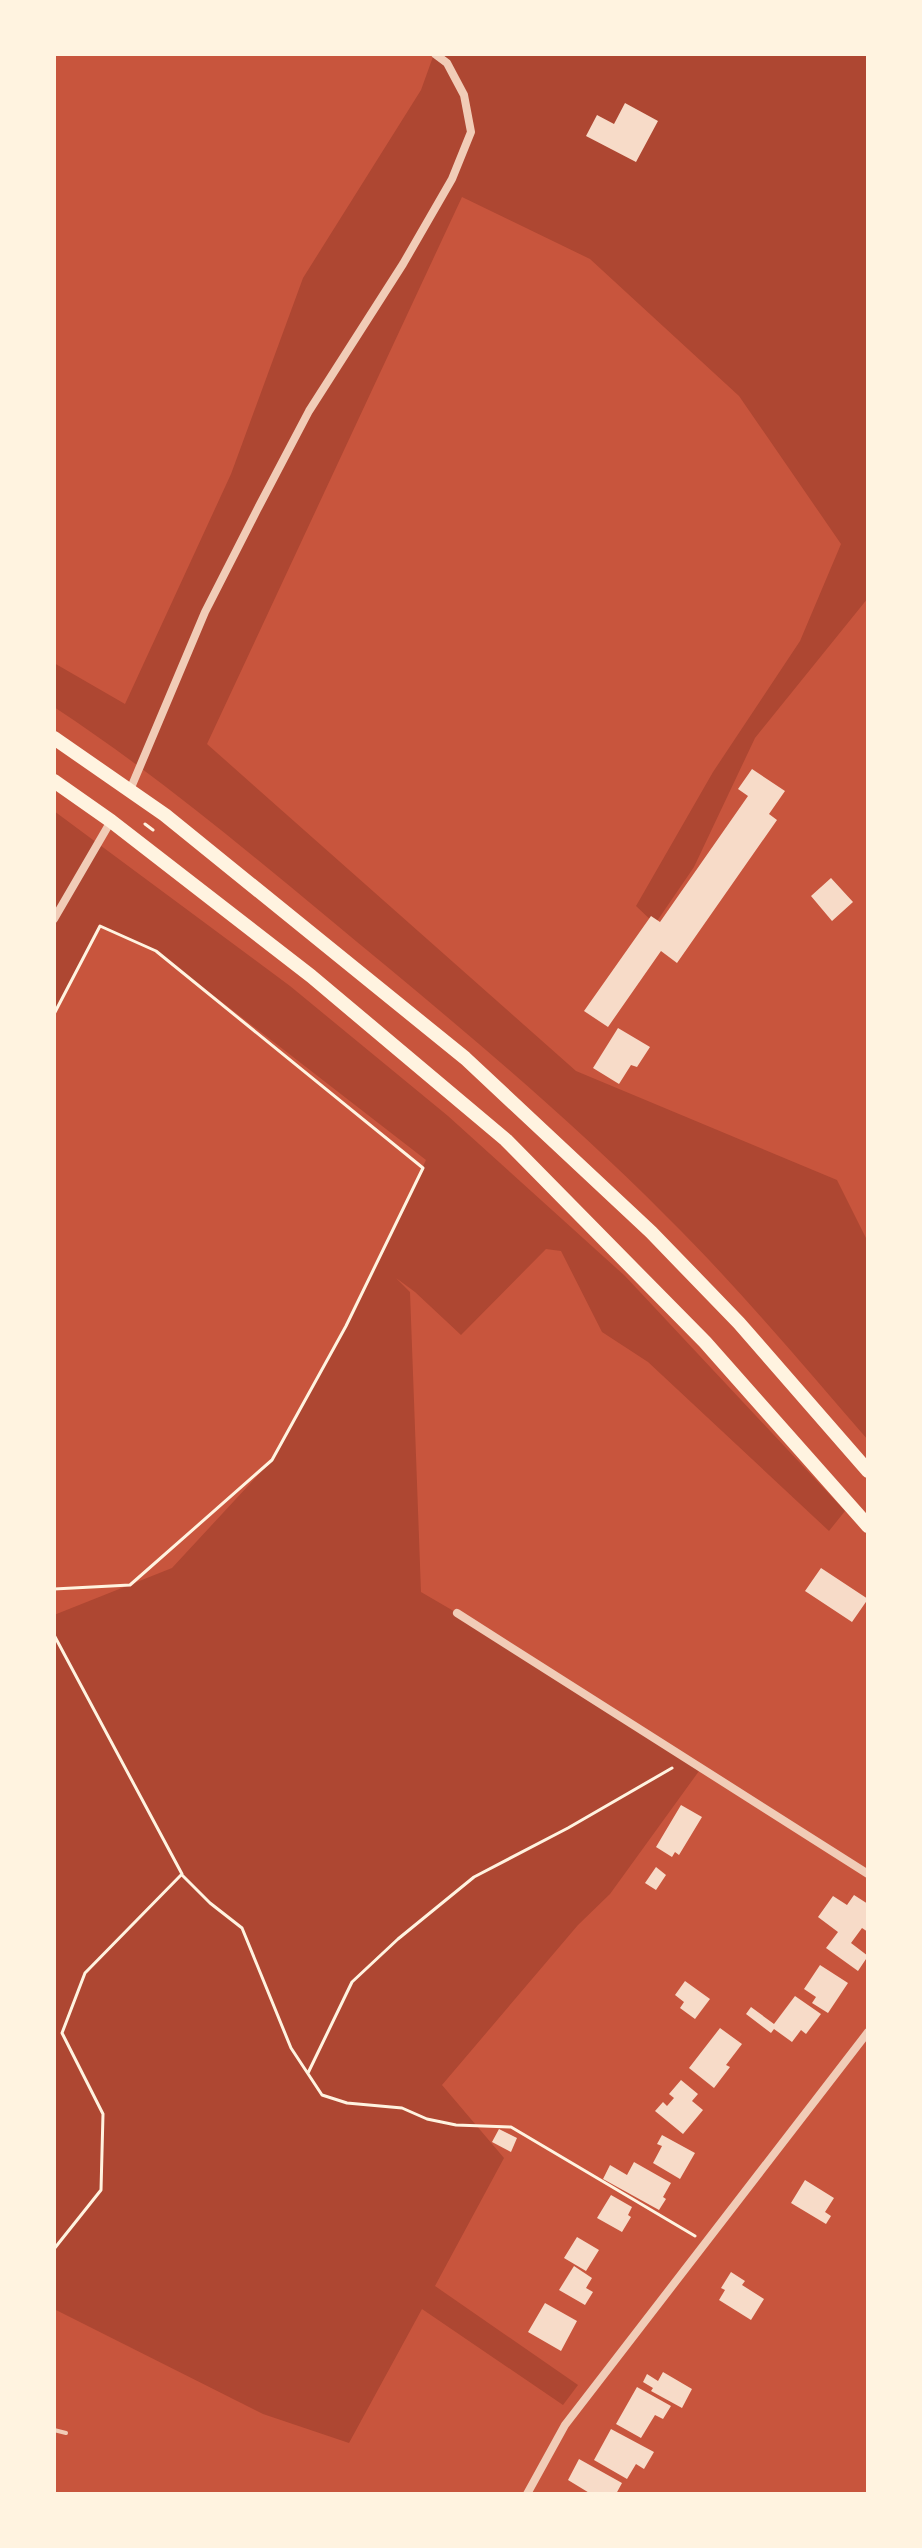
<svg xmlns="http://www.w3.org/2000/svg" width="922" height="2548" font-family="Barlow,sans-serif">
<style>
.green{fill:#ae4732}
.building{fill:#f7dbc8}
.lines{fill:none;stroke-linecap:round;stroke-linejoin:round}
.path{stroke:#fff3e0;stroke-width:3}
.service{stroke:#f1ccb7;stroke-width:4}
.minor{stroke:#f1ccb7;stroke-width:8}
.trunk{stroke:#fff3e0;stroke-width:14}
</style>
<rect width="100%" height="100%" fill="#c8553d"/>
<path class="green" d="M434,54H868V598L755,738L694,867L655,924L636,906L713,772L800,641L841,544L739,396L590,259L462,197L207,744L576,1071L837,1180L868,1242V1440C802,1364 738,1287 666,1216C560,1109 443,1013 327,917C239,844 150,770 54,707V663L125,704L231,474L303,278L421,90Z
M54,811L290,986L448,1116L625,1276L845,1511L829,1531L648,1362L602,1332L561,1251L546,1249L461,1335L415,1292L396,1278L410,1292L421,1592L457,1613L699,1771L610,1894L578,1925L442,2085L504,2158L435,2286L578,2385L563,2405L422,2309L349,2443L263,2414L54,2309V1615L172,1568L272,1460L350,1318L426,1160L156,951L101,926L54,1014Z"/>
<path class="building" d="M625,103L658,121L636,162L586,136L597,115L614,124Z
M752,769L785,791L769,814L777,820L677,963L661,951L608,1027L584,1011L651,916L660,922L748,796L738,789Z
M831,878L853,902L832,921L811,896Z
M618,1028L650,1047L637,1067L631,1065L619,1084L593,1068Z
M821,1568L868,1599L852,1622L805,1591Z
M681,1805L702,1817L679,1855L675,1852L672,1857L656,1847Z
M656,1867L666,1875L656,1890L645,1883Z
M854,1895L868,1904V1932L862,1928L851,1943L868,1956L858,1971L826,1948L838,1932L818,1917L833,1896L847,1905Z
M820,1965L848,1983L828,2013L812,2003L816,1997L804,1989Z
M685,1981L710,1999L695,2019L680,2008L684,2002L675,1995Z
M795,1996L821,2014L806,2034L801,2030L792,2042L774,2029L771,2033L746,2014L751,2007L774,2024Z
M720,2028L742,2044L726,2065L730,2067L714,2088L689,2068Z
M681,2080L698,2094L692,2101L703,2110L683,2134L655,2111L663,2102L667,2106L674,2098L669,2094Z
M499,2129L517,2138L511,2152L492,2142Z
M662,2135L695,2153L680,2179L653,2163L662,2146L657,2144Z
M634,2162L671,2183L663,2197L666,2199L659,2210L603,2179L610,2165L627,2175Z
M805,2180L834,2198L825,2212L831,2216L826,2224L791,2203Z
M611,2195L632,2207L628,2215L631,2217L622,2232L597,2218Z
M577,2237L599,2250L586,2271L564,2258Z
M574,2266L592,2278L586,2288L593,2292L585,2305L559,2290Z
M731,2272L745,2281L742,2285L764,2299L751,2320L719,2300L725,2290L721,2288Z
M545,2303L577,2321L561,2351L528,2332Z
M663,2372L692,2389L682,2408L651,2391L653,2388L643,2382L647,2374L658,2381Z
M637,2387L671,2406L663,2419L655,2415L641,2438L616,2424Z
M611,2429L654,2452L644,2469L636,2464L627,2479L594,2460Z
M579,2459L622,2483L616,2494H591L568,2480Z"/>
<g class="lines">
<path class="path" d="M145,824L153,830
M54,1014L100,926L156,951L423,1168L346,1326L272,1460L130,1585L54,1589
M54,1635L182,1874L85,1973L62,2033L103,2114L101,2190L54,2249
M182,1875L210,1903L242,1928L291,2048L322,2095L347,2103L402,2108L427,2119L456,2125L511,2127L695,2236
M308,2073L352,1982L398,1939L474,1877L568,1828L672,1768"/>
<path class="service" d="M54,2430L66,2433"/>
<path class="minor" d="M130,790L205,612L257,510L309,411L403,264L452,179L471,132L464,95L447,63L435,54
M54,919L111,821
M457,1613L868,1874
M527,2494L565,2425L868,2032"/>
<path class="trunk" d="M54,738L165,815L465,1058L651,1232L739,1323L868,1471
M54,781L111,821L311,976L506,1140L705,1342L868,1526"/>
</g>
<rect width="922" height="2548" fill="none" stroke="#fff3e0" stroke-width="112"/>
</svg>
